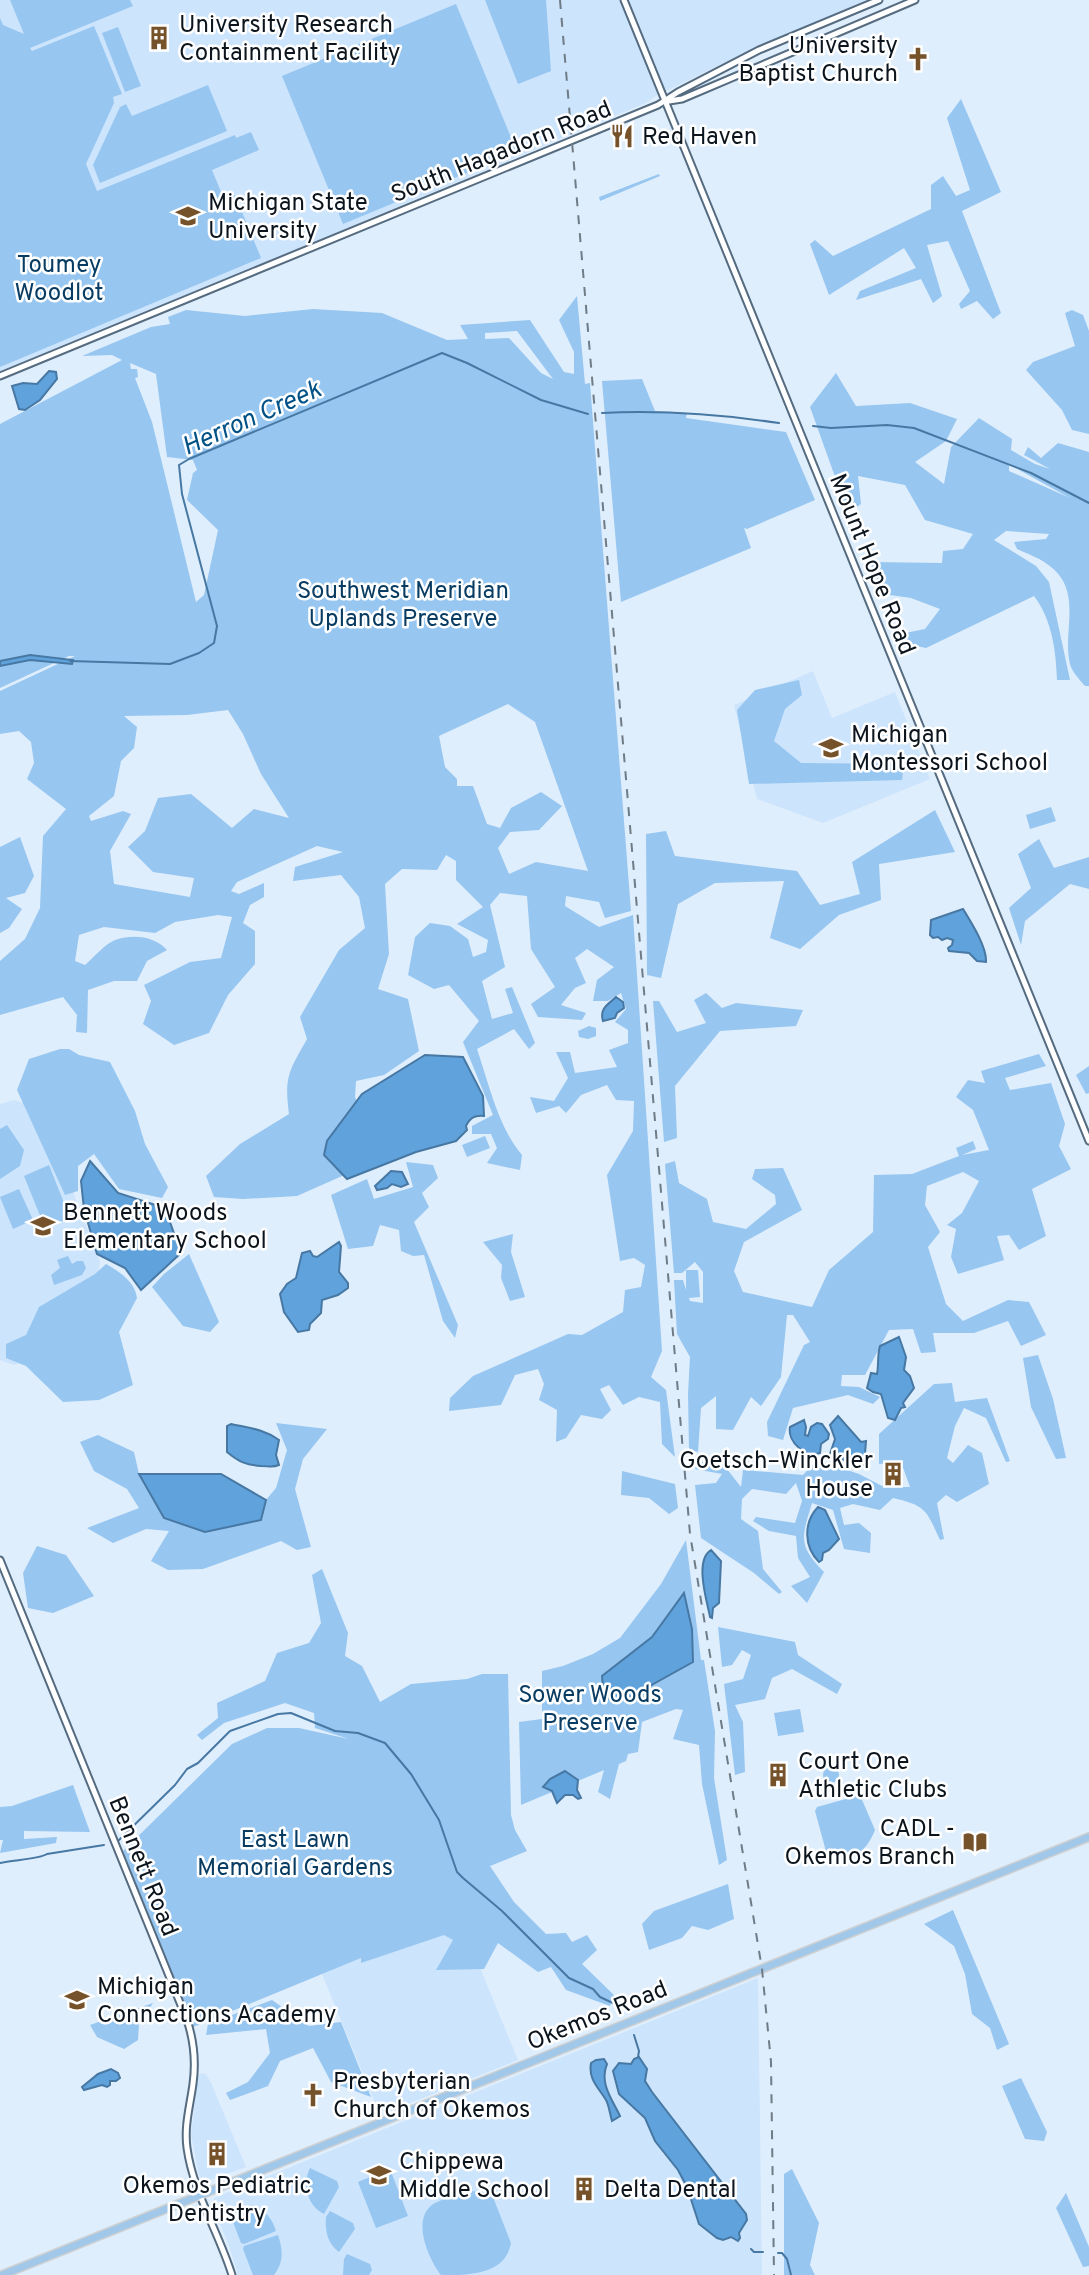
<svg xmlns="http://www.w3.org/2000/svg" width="1089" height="2275" font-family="Overpass,sans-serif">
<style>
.built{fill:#cce4fc}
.green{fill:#97c6f1;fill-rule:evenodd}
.water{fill:#60a2dc;stroke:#4778a3;stroke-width:2}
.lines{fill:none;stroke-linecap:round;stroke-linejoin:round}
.stream{stroke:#4778a3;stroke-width:2}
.minor-casing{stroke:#556b80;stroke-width:9}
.major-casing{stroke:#ced0d2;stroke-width:10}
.minor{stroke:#fff;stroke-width:5}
.major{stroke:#a2c8e9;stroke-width:7}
.rail{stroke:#6f7b85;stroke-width:2;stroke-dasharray:9 9;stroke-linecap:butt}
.labels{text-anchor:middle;stroke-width:5;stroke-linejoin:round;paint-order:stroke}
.poi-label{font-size:24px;fill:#0c151d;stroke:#fff;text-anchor:start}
.street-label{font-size:24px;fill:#0c151d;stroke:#fff}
.park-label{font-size:24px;fill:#083c62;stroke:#fff}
.water-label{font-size:26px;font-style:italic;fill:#005186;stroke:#fff}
</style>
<rect width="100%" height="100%" fill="#dfeefc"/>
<path class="built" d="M0,0H872L742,54L654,97L648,102L0,373Z
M813,671L832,718L895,692L930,779L823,823L757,799L734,705Z
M14,1100L26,1104L73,1192L100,1261L99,1273L25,1361L14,1365L0,1360V1104Z
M459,1917L518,2060L380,2115L322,1974Z
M758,1978L762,2275H238L229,2246L212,2205L214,2198Z
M201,2073L206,2074L212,2085L246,2167L207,2181L203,2180L199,2175L191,2135L198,2077Z"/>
<path class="green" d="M10,0H130L133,6L30,48L32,51L94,26L122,94L113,97L114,103L86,164L97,191L235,135L236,138L251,132L259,150L212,170L224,199L235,195L261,258L0,367V18L3,25L24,34Z
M485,0H546L551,71L518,84Z
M456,4L517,152L343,224L282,76Z
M118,27L141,86L125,92L102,33Z
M208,85L227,131L100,183L93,165L120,107L126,104L132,116Z
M961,99L1001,192L962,211L1001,313L993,319L977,301L961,309L959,304L970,291L948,241L927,245L942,296L933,303L921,279L856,300L860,291L916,268L904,248L829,295L810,244L815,240L833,256L931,209V185L943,176L956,196L970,190L947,118Z
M659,174L660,176L600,201L599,197Z
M577,296L585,384L590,383L631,911L605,918L599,902L566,896L565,906L599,927L633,915L662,1351L651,1377L666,1390L675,1457L662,1444L660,1402L639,1397L623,1405L609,1385L600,1389L611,1410L602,1419L581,1415L566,1438L556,1442L557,1410L539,1400L544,1384L538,1369L515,1375L501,1405L449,1411L450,1398L473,1376L568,1334L582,1335L623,1312L625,1290L641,1287L645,1265L634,1258L620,1261L607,1175L633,1131L634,1101L616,1100L607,1085L581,1095L566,1113L559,1106L536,1113L530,1097L554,1101L568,1078L556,1052H570L575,1073L617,1067L609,1050L628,1043V1030L615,1022L626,1009L621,993L608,1001H593L597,980L614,967L587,949L575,958L586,983L575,988L561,1005L586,1013L582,1020L538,1017L531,1004L555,987L531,949L527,896L500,893L490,905L505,967L482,981L492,1019L513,1013L505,989L512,987L535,1043L529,1049L514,1029L477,1049C489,1084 498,1127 522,1155L520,1170L487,1163L497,1148L491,1134H472V1126L493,1115L463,1042L479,1021L449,985L434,989L408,975L415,937L430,923L450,926L468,939L473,957L486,952L488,940L457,924L483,907L456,880V861L446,855L437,870L402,869L385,884L389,954L378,989L408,999L419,1051L384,1075L356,1081L355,1097L367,1122L349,1173L297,1196L243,1199L214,1197L206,1176L240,1144L289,1114C284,1077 289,1071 307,1039L300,1017L339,950L365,928L359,897L341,875L293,881L295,867L343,852L317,846L237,882L231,891L239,894L264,883V897L250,905L243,923L255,931V964L228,995L209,1033L174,1045L143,1024L151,1001L144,985L190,962L221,958L232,917L218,915L175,922L155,933L104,927L79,935L75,961L85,965C93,958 105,944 115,940C134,934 154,936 167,950L147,961L137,981H114L88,990L87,1033L76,1032L77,1015L63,997L0,1015V961L25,939L40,908L43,836L66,809L27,779L34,763L31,742L19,731L0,734V691L75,656H69L0,688V424L122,360L112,355L82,356L151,327L170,324L168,317L186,310L245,316L313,309L382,313L447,340L468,339L460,325L530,320L564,372L574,374V352L559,320ZM517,331L553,379L541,373L509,338L485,339V333ZM130,363L156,374L167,457L193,460L197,470L193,473L187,500L218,530L204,595L196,602L152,422L135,378L138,377L137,369H131ZM508,704L535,722L588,871L536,862L509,874L498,848L510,832L539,830L562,806L541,792L511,808L500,828L487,824L473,786H457V779L445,767L439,736ZM228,710L243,734L261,774L289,818L254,809L232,828L191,794L158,798L145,831L128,847L153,872L194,878L190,897L114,884L110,851L131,814L123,811L91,821L89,816L114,796L121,761L134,748L137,727L124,716L187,715Z
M1072,310L1083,315L1089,331V434L1072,430L1062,410L1026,370L1033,362L1075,346L1065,313Z
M836,373L856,406L910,403L957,419L946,441L915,462L944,484L951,447L979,418L1012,439L1011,450L1035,464L1050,469L1024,455L1028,447L1041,458L1058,443L1089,452V686H1085C1080,680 1072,672 1070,664C1062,631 1083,593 1051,567C1042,559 1028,554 1017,549L1014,542L1046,539L1049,534L1006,531L994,540L1036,566L1049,582L1070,680H1057C1056,650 1052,620 1034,596L926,648L907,644L895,635L925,629L940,609L911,598L883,594L870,562L942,563L943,551L963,549L973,534L925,520L905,485L858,476L861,504L848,513L810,407ZM1009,465H1010L1070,498L1009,471Z
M642,379L655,411L687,413L686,418L786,432L815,500L747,529L744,528L751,548L621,602L602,381Z
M799,680L802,695L785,709L774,741L801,763L904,764L902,780L749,784L737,710L755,690Z
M1051,807L1056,821L1030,829L1026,815Z
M935,810L955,852L879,864L881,900L839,915L800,949L770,938L784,881L715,883L678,904L661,978L647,975L646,834L666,831L675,856L797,871L820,905L860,894L852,862Z
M20,837L34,876L25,893L6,898L22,909L9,928L0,933V847Z
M1039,839L1054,868L1089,857V889L1070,884L1025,921L1021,945L1009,908L1031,888L1018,854Z
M706,993L722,1008L736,1003L803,1010L796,1026L720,1031L675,1086L677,1138L664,1142L653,1001H659L677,1032L706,1023L694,1000Z
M589,1026L596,1028V1036L588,1039L579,1037L578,1031Z
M60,1049H69L79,1055L110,1062L135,1111L145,1144L168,1187L162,1198L119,1189L94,1154L78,1166V1191L65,1195L17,1090L29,1059Z
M1039,1054L1046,1066L1005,1078L1010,1090L1051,1083L1065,1124L1059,1146L1071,1169L1032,1189L1046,1236L1019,1250L1009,1235L997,1236L1004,1260L958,1274L951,1257L956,1229L947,1225L962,1213L979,1181L963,1172L927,1186L925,1205L940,1232L928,1247L946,1304L963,1321L1008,1300L1029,1302L1046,1335L1021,1346L1008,1321L974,1333H933L936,1352L921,1353L913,1329L889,1330L865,1375H842L841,1386L859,1387L880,1397L873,1404L848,1395L793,1408L783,1440L768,1436L767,1422L804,1345L810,1342L793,1315H787L781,1377L761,1406L751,1397L733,1430L716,1429V1396L701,1408L698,1452L689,1450L688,1394L690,1357L677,1334L674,1280H683L686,1290V1270H698L700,1297L689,1298L690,1301L703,1303V1272L695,1262L682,1273H674L665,1164L675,1161L679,1183L707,1199L713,1222L746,1229L776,1204L775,1195L752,1179L755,1169L783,1168L802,1210L744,1242L734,1271L743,1292L812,1307L829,1270L873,1232L874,1175L912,1174L959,1156L956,1148L973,1141L976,1149L962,1155L989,1150L973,1110L956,1097L968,1080L985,1083L981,1071Z
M1089,1066V1093L1086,1094L1076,1075Z
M7,1125L24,1150L20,1166L0,1179V1129Z
M485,1136L490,1148L467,1157L462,1145Z
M406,1162L433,1165L438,1178L422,1193L429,1207L414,1222L458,1325L455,1338L443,1321L424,1255L413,1256L401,1251L399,1230L380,1225L373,1246L348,1249L331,1195L367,1179L374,1199L413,1187Z
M49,1165L70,1218L45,1228L24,1176Z
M19,1189L33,1220L13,1229L0,1197Z
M513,1234L511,1252L525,1297L510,1301L501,1278L502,1265L483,1242Z
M189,1254L219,1322L210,1332L183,1326L152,1287L164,1274Z
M68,1256L72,1264L77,1261H83L86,1268L82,1275L54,1285L51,1275L60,1268L57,1260Z
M106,1264C120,1272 135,1282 137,1298L119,1332L133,1385L99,1400L63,1402L26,1366L6,1358V1344L26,1335L39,1307L95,1274Z
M1038,1355L1053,1399L1066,1458L1056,1459L1031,1407L1023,1358Z
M952,1383L955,1402L987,1398L1010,1461L1006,1462L986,1418L964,1408L955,1426L947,1458L953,1463L968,1445L982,1453L989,1484L957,1502L946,1495L937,1503L944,1539L940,1540C926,1510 927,1506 893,1498L880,1510L853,1504L840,1508L844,1525L859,1523L871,1533L870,1553L844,1549L833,1510L812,1503C802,1537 797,1545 824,1572L807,1603L791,1586L810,1577L798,1558L796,1536L769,1531L753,1521L756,1517L795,1523L802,1501L796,1483L786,1494L752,1489L742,1499L741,1519L758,1531L763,1569L782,1592L779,1594L754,1573L701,1538L695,1485L716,1483L722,1474L695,1469L698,1462L723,1464L741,1487L743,1470L803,1475L817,1460L859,1474L884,1487H910L901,1462L879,1464V1434L934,1384Z
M276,1423L327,1429L303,1459L295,1489L311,1547L297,1550L281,1541L203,1569L168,1570L151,1561L169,1531L146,1529L113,1543L87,1528L139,1508L127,1489L94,1471L80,1442L98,1435L134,1452L139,1474L261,1520L266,1500L276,1488L287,1450Z
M622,1471L675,1484L678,1508L669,1514L649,1498L621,1495Z
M686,1540L701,1660H704L715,1731L714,1778L727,1860L719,1865L702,1784L699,1745L673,1739L683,1710L676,1709L642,1722L638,1752L628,1754L626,1761L619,1764L610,1799L598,1792L604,1770L521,1805L519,1722L542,1719V1671L563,1666L593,1654L620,1638L661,1584Z
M37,1546L66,1555L94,1596L53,1613L28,1608L23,1573Z
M322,1569L348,1633L345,1656L362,1666L380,1702L411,1684L467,1679L482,1674H508L511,1815L515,1830L527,1851L490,1866L514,1902L546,1934L566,1933L572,1942L587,1935L597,1950L582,1964L614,1995L610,2006L566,1990L551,1967L538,1972L498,1943L484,1969L436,1970L453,1940L444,1935L361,1963V1958L193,2027L123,1851L232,1744L267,1728H299L349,1739L315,1728L314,1713L285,1703L224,1723L202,1740L197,1735L218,1718L217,1703L265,1681L277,1653L309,1643L321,1623L312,1575Z
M718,1627L795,1642L798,1655L842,1684L837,1694L792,1669L772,1678L765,1699L735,1705L743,1722L745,1772L735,1775L724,1684L743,1679L751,1655L742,1650L732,1665L722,1667Z
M800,1709L804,1732L778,1736L774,1713Z
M823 1775a8 8 0 1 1 16 0a8 8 0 1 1-16 0Z
M73,1785L90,1832L24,1831V1839L57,1837L56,1843L0,1853L3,1840H0V1807L12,1806Z
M860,1795L875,1830C865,1855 853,1857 830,1866L815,1811L817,1807Z
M728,1884L734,1919L708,1930L692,1926L682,1938L649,1950L642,1924L654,1911Z
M953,1910L1009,2044L997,2050L990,2028L972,2014L965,1974L954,1946L924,1924Z
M272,2000L309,2026L341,2022L371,2097L331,2082L313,2048L280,2061L268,2086L230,2100L226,2093L248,2082L270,2053L266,2029L206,2035L208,2024Z
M153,2003L139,2024L138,2040L124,2049L97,2037L90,2025Z
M1021,2078L1047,2132L1044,2141L1025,2139L1002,2086Z
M310,2168L337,2181L339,2187L324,2214C307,2206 302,2184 310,2168Z
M390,2169L408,2216L376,2228L358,2182Z
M792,2169L819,2223L810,2265L815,2275H784V2174Z
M467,2191L491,2192L511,2243C505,2275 470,2275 441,2275C428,2258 410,2217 435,2203C445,2198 457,2195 467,2191Z
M1066,2193L1089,2247V2266L1083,2267L1056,2208Z
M252,2205C265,2210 272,2218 276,2231L244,2244L241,2243L230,2214L235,2209Z
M330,2211L353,2223L355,2229L339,2252C327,2243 325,2231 326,2217Z
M278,2235C283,2250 284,2262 274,2275H253L243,2249L244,2246Z
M347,2254L370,2264L372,2270L369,2275H343L344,2259Z"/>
<path class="water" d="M49,371L56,372L57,379L40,400L25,410L19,409L12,386L23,383L37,384Z
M30,655L73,660L72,664L30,660L0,666V661Z
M963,909C971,922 987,947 986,962L977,961L969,953L949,951L948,948L952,945L953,940L947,938L942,940L938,937L933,938L930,935L931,920Z
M616,997L623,1002L624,1008L617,1013L615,1018L603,1021C599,1008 609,1004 616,997Z
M425,1055L463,1057L483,1096L484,1116C474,1115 470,1118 466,1126L467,1130L456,1141L416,1152L347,1179L324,1155L327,1141L362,1094Z
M90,1161L118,1193L165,1208L181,1253L141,1290L125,1268L97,1254L84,1209L81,1181Z
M391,1171L402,1172L408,1184L401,1187L392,1184L387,1188L377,1190L375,1186Z
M339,1242L341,1246L339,1272L348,1283V1288L338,1295L322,1300L321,1313L310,1324L309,1330L298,1332L284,1312L280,1294L287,1284L296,1278L302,1253L310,1251L313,1256L317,1257Z
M899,1337L906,1357L904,1370L910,1376L914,1388L903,1403L905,1407L901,1408L895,1420L888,1418L881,1394L873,1392L867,1388L871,1373L877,1374C879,1364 877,1356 880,1346Z
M838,1416L861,1442L866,1441L864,1466L853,1464L830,1454L835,1439L830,1425Z
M804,1420L806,1427L805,1435L808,1436L811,1427L817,1423L822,1424L829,1434L828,1439L821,1444L820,1453C806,1458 787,1442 790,1427Z
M231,1424C249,1428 264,1429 279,1440L276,1455L279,1465C272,1468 269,1466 261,1466C246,1465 239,1462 227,1452V1426Z
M139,1474H221L266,1500L261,1520L205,1532L164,1518Z
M818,1507L825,1510L839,1539L829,1550L823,1553L822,1560L819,1562C804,1547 803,1523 818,1507Z
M711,1550L721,1561L719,1603L713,1608L712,1618L710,1617C707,1601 694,1560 711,1550Z
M684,1593L692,1629L693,1662L628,1698L604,1699L602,1676L652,1637Z
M565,1771L578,1780L577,1790L581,1798L578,1799L573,1795H565L557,1803L552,1791L543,1787L550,1779Z
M639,2057L647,2069L645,2081L652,2092L746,2214L747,2220L739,2233L740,2238L738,2241L731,2237L723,2240L717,2238L699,2224L687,2187L678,2170L655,2141L645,2118L619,2094L613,2071L619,2063L631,2064L634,2059Z
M604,2059L607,2064C599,2083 612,2099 620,2116L612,2121C610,2115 609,2105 606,2100C599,2088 588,2080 591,2063L596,2060Z
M111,2069L118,2073L120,2078L116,2081H110V2085L107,2087L102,2085L84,2090L82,2087L98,2074Z"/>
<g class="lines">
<path class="stream" d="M602,413C664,410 718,414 779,423
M813,426L831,428L887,425L914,428L1031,473L1089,503
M70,661L170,664L199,653L214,643L217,626L182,494L179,465L189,459L442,353L467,363L541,400L588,414
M119,1840L175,1785L187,1769L198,1763L230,1731L278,1714L291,1713L335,1731L358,1733L385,1743L411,1774L439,1820L457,1872L463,1878L502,1911L569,1978L593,1989L600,1997L617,2005
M0,1863C12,1860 40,1859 47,1854L104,1845
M634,2035L639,2051L638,2057
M751,2249L754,2252H763
M778,2253H782L787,2259L791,2275"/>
<g class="minor-casing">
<path id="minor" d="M624,0L1089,1141
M669,101L682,99L915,0
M0,376L658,105L678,92L759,50L879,0
M0,1560L187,2020C194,2041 196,2062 193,2084C190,2106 184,2126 187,2148C193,2192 219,2233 232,2275"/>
</g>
<g class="major-casing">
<path id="major" d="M2,2275L1089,1837"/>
</g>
<use href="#minor" class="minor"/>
<use href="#major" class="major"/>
<path class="rail" d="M560,0L690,1534L762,1969L771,2062L774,2275"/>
</g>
<defs>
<g id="building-bare" transform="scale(1.89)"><path d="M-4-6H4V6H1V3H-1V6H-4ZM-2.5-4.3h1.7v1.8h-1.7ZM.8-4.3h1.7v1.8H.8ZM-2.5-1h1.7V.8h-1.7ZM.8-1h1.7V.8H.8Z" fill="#76522b" stroke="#fff" stroke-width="2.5" paint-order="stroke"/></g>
<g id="church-bare" transform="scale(1.89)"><path d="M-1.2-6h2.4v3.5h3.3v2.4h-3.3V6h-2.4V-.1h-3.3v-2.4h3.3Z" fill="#76522b" stroke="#fff" stroke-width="2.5" paint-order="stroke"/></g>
<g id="restaurant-bare" transform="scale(1.89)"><path d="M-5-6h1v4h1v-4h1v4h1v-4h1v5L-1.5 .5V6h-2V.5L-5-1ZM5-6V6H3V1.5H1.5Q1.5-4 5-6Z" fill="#76522b" stroke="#fff" stroke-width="2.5" paint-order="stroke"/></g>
<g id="university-bare" transform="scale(1.89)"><path d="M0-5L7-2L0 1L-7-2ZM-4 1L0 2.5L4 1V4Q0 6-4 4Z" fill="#76522b" stroke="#fff" stroke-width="2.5" paint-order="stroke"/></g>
<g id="school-bare" transform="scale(1.89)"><path d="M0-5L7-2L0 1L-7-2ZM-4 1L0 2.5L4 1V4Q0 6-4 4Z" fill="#76522b" stroke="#fff" stroke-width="2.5" paint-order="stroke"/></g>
<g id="library-bare" transform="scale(1.89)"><path d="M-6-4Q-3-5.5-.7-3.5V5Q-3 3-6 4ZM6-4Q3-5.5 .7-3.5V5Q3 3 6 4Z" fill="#76522b" stroke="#fff" stroke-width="2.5" paint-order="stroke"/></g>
</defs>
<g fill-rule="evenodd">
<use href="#building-bare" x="159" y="38"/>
<use href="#church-bare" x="918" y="59"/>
<use href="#restaurant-bare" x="622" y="136"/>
<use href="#university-bare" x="188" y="216"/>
<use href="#school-bare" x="831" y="748"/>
<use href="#school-bare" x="43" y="1226"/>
<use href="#building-bare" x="893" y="1474"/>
<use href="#building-bare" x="778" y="1775"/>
<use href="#library-bare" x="975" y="1842"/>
<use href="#school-bare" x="77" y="2000"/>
<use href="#church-bare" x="313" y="2095"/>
<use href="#building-bare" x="217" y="2154"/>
<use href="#school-bare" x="379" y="2175"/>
<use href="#building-bare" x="584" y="2189"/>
</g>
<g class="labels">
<g class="poi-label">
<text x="179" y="32">University Research<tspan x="179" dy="28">Containment Facility</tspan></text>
<text x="898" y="53" text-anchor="end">University<tspan x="898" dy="28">Baptist Church</tspan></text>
<text x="642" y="144">Red Haven</text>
<text x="208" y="210">Michigan State<tspan x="208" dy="28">University</tspan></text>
<text x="851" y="742">Michigan<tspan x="851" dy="28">Montessori School</tspan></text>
<text x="63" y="1220">Bennett Woods<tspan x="63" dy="28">Elementary School</tspan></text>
<text x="873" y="1468" text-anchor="end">Goetsch–Winckler<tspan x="873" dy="28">House</tspan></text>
<text x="798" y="1769">Court One<tspan x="798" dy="28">Athletic Clubs</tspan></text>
<text x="955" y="1836" text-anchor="end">CADL -<tspan x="955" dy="28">Okemos Branch</tspan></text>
<text x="97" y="1994">Michigan<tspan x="97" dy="28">Connections Academy</tspan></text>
<text x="333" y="2089">Presbyterian<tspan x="333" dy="28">Church of Okemos</tspan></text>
<text x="399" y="2169">Chippewa<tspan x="399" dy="28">Middle School</tspan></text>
<text x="217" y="2193" text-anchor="middle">Okemos Pediatric<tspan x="217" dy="28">Dentistry</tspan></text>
<text x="604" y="2197">Delta Dental</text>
</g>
<g class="street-label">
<text transform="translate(501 151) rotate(-22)" y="8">South Hagadorn Road</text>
<text transform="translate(873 564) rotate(68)" y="8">Mount Hope Road</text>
<text transform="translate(144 1866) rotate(68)" y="8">Bennett Road</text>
<text transform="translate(597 2015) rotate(-22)" y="8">Okemos Road</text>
</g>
<g class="park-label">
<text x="59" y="272">Toumey<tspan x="59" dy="28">Woodlot</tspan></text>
<text x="403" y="598">Southwest Meridian<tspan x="403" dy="28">Uplands Preserve</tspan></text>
<text x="590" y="1702">Sower Woods<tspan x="590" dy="28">Preserve</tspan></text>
<text x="295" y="1847">East Lawn<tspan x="295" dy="28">Memorial Gardens</tspan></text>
</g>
<g class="water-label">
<text transform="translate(251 417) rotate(-24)" y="9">Herron Creek</text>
</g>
</g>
</svg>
